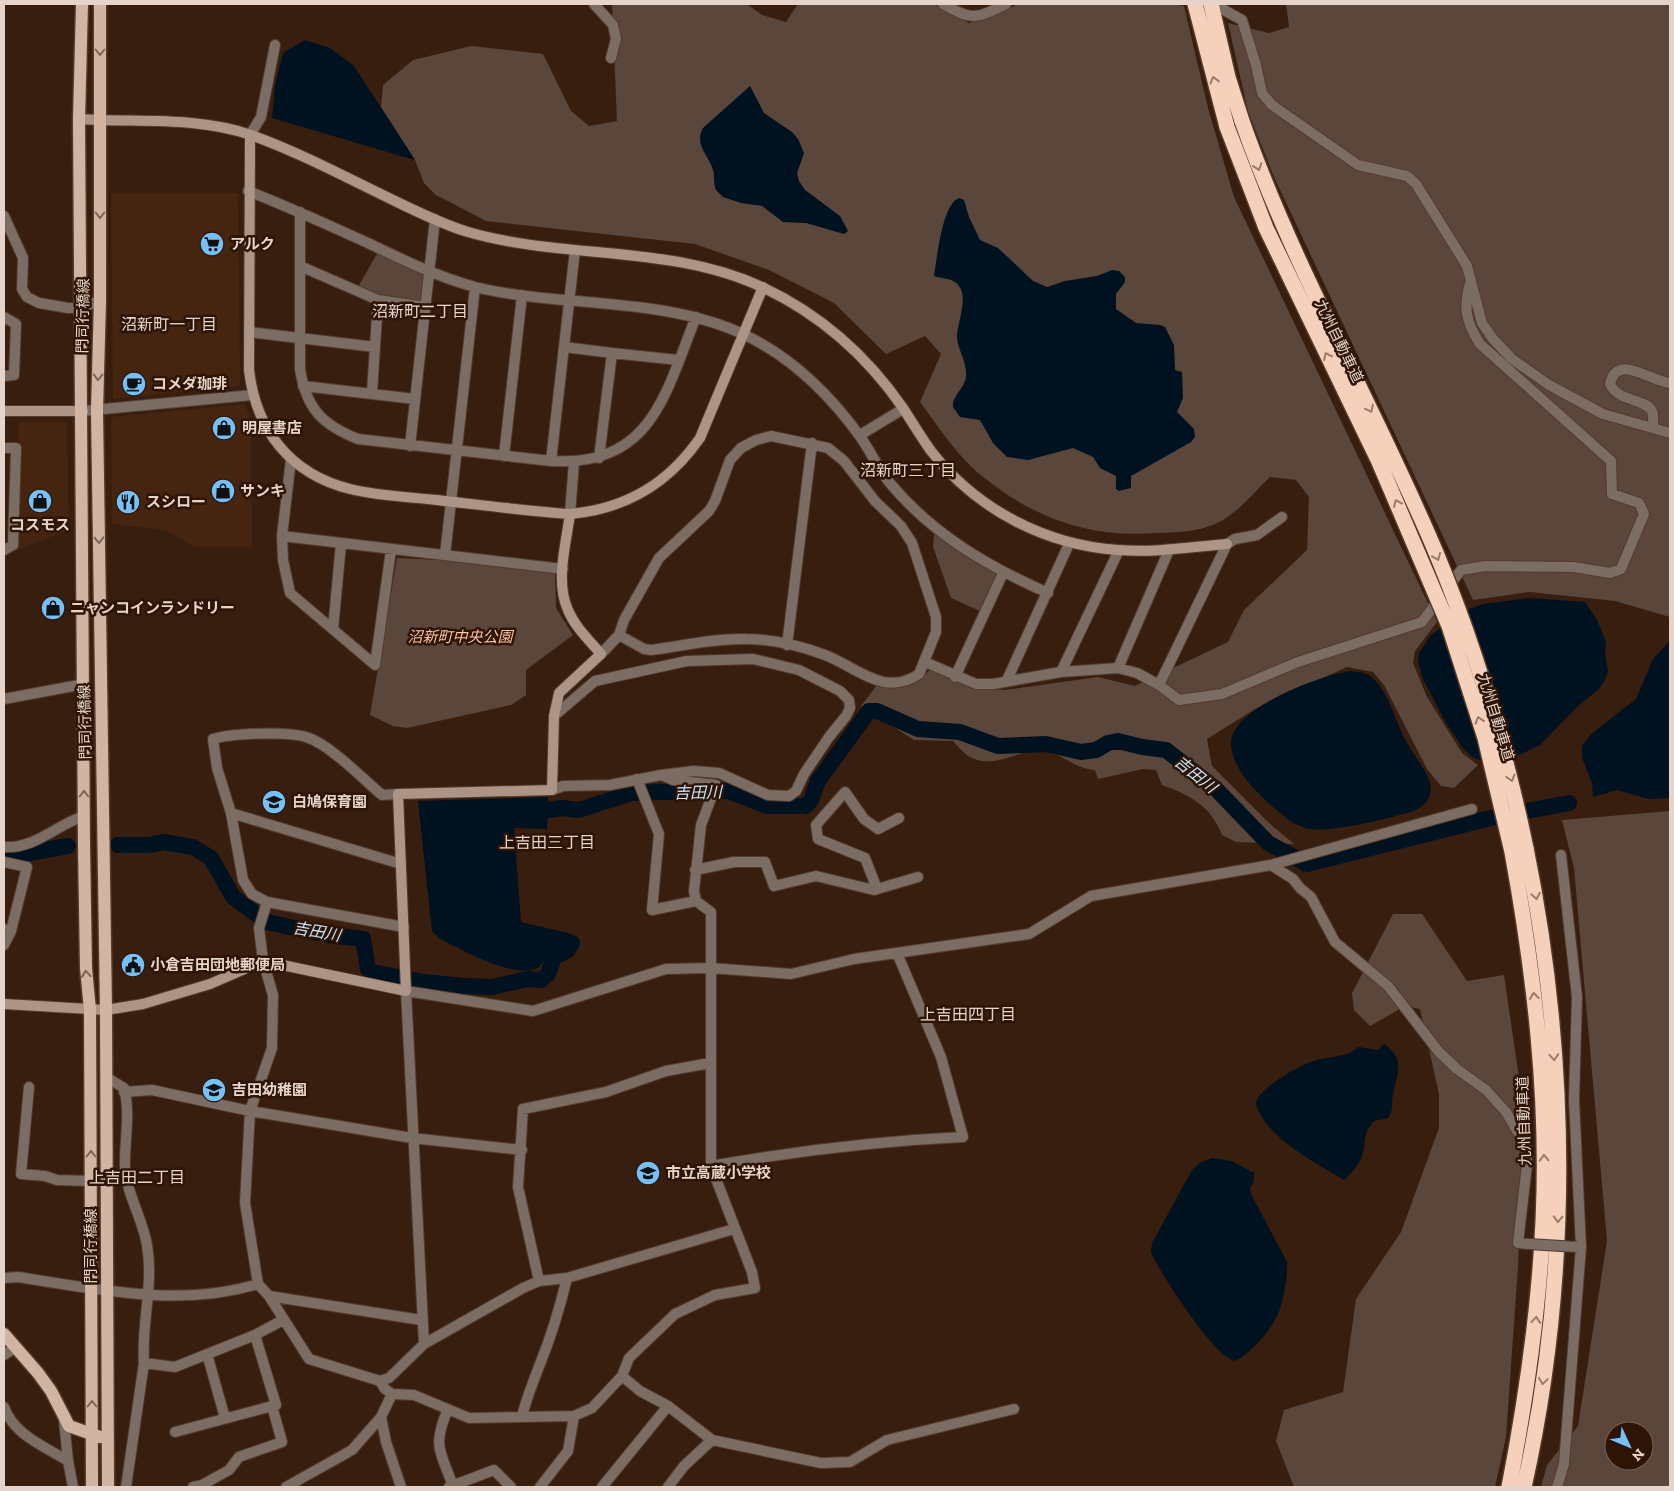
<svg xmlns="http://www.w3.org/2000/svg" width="1674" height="1491" font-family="'Zilla Slab','Noto Sans JP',serif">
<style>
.built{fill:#452510}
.green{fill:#5a463a;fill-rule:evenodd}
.water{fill:#00111f}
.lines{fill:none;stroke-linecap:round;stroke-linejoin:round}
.river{stroke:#00111f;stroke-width:16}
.street-casing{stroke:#543b2c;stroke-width:12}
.secondary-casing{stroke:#543b2c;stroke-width:12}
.primary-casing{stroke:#543b2c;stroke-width:15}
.highway-casing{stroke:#543b2c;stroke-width:18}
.street{stroke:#7b6c64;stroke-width:10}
.secondary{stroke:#ac9587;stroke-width:10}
.primary{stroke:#d2b4a2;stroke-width:12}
.highway{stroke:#f5d0bb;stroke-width:15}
.street-bridge-casing{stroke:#543b2c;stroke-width:12;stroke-linecap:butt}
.highway-bridge-casing{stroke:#543b2c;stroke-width:18;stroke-linecap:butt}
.street-bridge{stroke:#7b6c64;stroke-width:10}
.highway-bridge{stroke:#f5d0bb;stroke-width:15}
.oneway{stroke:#806454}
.oneway2{stroke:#9b7b69}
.labels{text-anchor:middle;stroke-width:5;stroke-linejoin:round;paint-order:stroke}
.poi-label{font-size:15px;font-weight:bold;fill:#e6d4ca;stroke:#2d1405;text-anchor:start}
.street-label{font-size:15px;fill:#e6d4ca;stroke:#2d1405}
.park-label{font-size:15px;font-style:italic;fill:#fdc3a2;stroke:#2d1405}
.neighbourhood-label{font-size:16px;fill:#e6d4ca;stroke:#2d1405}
.water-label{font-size:16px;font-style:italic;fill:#c5e5fe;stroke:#2d1405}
</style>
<rect width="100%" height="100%" fill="#381e0e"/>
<path class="built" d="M111,193H238L240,386L113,399Z
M245,404L251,421L252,547H194L166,530L112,524L111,417Z
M19,422H67L69,530L17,550Z"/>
<path class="green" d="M612,4H747L762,15L786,22L798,4H934L969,23L993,16L1018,4H1174L1184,6L1208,108L1234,197L1437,622L1415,651L1413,663L1427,697L1462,753L1478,765L1454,788L1441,786L1427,769L1384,685L1373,672L1347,667L1255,709L1207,739L1212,766L1268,822L1294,844L1236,842L1222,835C1211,806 1190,795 1162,785L1156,770L1143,769L1098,779L1095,770C1075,769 1063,754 1045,751C1019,747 997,771 970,757C964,754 958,746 953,741L914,740L861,706L877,685C900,688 912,683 930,670L974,687L1005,690L1098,677L1135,686L1228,642L1244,610L1307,550L1309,497L1296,480L1270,477C1256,490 1242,508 1226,518C1205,532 1181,532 1156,533C1092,538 1038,520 987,480C960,460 940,429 920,402L941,354L925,336L886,354L834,303L769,270L695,244L486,221L436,195L424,183L415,160L381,107L383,85L413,60L471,46L543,54L571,111L589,126L617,121Z
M1286,4H1670V617L1615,601L1530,592L1473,600L1274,177L1248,111L1228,23L1269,33L1289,27Z
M378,252L427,273L423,302L381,299L358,287Z
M934,534L1000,574L982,612L951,598L933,547Z
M397,558L442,560L555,571L556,608L573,635L526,670V695L511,705L407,728L393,726L370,715Z
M1670,811V1487H1541L1547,1465L1578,1426L1607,1241L1574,868L1562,820ZM1614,1431H1644V1461H1614Z
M1393,914H1422L1467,981L1504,975L1524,1112L1518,1267L1506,1437L1495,1487H1294L1276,1441L1284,1410L1343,1392L1356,1299L1401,1232L1439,1128V1094L1420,1009L1405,1006L1370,1026L1354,1010L1352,993Z"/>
<path class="water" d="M305,40L330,48L354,66L415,160L272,118L275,85L283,53Z
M750,86L764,113L792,132L798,139L804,153L797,173L799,181L805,190L840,216L848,231L844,234L806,223L783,222L762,206L741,203L723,197L716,190C713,183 715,177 713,170C708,154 694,145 703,128Z
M959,198L964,200L969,217L980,240L998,248L1033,281L1047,287L1065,281L1097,276L1112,270L1119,271L1125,277V282L1116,294V309L1136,323L1160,325L1165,327L1174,345L1175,370L1182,372L1183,398L1177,412L1194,429L1195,437L1191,442L1131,476V488L1119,491L1116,489V476L1100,468L1093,457L1073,448L1028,460L1007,457L993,443L980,420L960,417L953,407C952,395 965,389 966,376C967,362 959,352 957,339C956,323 973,291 953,281C948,278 940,278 934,276C937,259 942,204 959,198Z
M1530,598L1585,602L1597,620L1606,642L1605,653L1608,671L1605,680L1598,690L1578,706L1540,745L1513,758L1482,761L1472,757L1463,748L1446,723L1423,679L1418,662L1419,653L1430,636L1465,610L1484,604Z
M1670,641V798L1649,799L1617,790L1593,797L1592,783L1582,758V746L1590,735L1636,699L1653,659Z
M1351,671C1361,672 1368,673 1375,680C1389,695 1395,719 1404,737C1411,752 1423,765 1429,780C1431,785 1431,790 1430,795C1428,801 1423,806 1418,809C1399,817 1328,833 1310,829C1299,827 1289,821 1280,813C1261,797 1232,771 1231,744C1229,709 1323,674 1351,671Z
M548,797L547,829L514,828L521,922L568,933L559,951L551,948C547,954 543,967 535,969C512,978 460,949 439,938L432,931L418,801Z
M1384,1044C1407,1060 1396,1074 1393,1095C1391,1105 1394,1110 1388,1118C1383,1120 1377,1119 1373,1122C1363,1132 1366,1145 1362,1155C1360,1164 1351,1174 1344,1180C1318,1164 1261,1135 1256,1102C1263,1085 1300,1065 1317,1060C1331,1056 1348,1057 1358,1047L1378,1050Z
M1212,1158L1231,1161L1254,1173V1181L1250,1189L1252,1196L1287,1262C1288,1275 1283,1305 1277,1316C1270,1331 1251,1353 1235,1361C1214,1357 1160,1273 1151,1252L1152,1243L1192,1170L1201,1162Z"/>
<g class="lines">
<path class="river" d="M526,813L562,808L579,810L632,793L658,792L729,791L767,806H806L811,800L818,781L869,711H877L918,729L960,732L998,746L1046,744L1081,752L1096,750L1108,743L1118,741L1142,747L1166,750L1216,789L1268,843L1307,864L1491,818L1569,803
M118,845H150L164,842L193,847L211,858L233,897L267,922L328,935L363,939L368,969L372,972L423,982L464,986L492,987L527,979L541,980L548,974L554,957L568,950L572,943L566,941H543
M4,853H28L68,846"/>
<g class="street-casing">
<path id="street" d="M594,4L613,25L616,39L611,58
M943,4C972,21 976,19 1006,4
M1222,9L1242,20L1256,65L1262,93L1272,105L1358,165L1407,176L1416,184L1467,266L1482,323L1493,339L1512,359L1549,385L1603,414L1670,433
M250,135L261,117L275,45
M248,191C289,207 328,225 368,243C403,260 438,277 475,287C562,308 663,296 745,335C791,357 829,394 859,435C870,450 878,468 889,482C932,534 987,566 1048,593
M300,212V369C306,408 322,425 358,439L551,461C652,467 665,394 696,317
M4,216L23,258L22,289L27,297L39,303L68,308H82L100,300
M300,266L378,300L372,393
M378,300L426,307
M4,317L16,324L14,375L4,376
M249,332L375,347
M564,347L612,353L599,458
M612,353L678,360
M303,386L415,399
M83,411L252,395
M1653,427C1653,423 1654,415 1652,411C1645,398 1618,402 1610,384C1617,352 1651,382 1670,383
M860,435L903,409
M410,446L435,219
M4,448H16L13,545L4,550
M504,456L522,295
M291,459L282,536L283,560L290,593L375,665L391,550
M551,461L575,250
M570,514L574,462
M282,536L563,569
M445,555L475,287
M333,629L341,544
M787,645L812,443
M601,654L619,635L624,620L659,558L709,511L715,501L730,460L741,448L756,440L771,436L828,448L844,461L875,501L901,526L912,543L936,617V632L919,674C884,698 857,667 825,655C801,646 772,639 746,639C715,638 682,646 651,650L644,649L619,635
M925,662L976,684H993L1061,672L1118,668L1137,673L1159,685L1179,700L1222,694L1298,662L1422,622L1461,570L1485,566L1574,567L1610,573L1621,569L1644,514L1639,503L1612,494L1611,461L1480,344C1465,321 1463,306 1471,280
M1118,668L1169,550
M1061,672L1119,550
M955,677L1003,573
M1007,680L1069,544
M1159,685L1227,544L1235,539L1257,535L1282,517
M4,699L84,684
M637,779L659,834L652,910L696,901
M552,790L563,786L610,785L661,775L694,771L719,773L768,795L789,796L796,791L804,774L829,737L846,716L850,708L849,700L840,691L799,670L753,659L687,661L595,681L554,716
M398,794L382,795C363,779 331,746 309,738C290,731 232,733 213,739L217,768L231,813L243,880L252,894L267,902L404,927
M231,813L401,864
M4,847C35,849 56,825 84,816
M4,862L27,867L11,931L4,929
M1271,865L1293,879L1300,888L1311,897L1335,942L1388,986L1439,1052L1457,1069L1486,1090L1506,1112L1526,1146L1527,1165L1518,1243L1529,1244
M695,870L734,862H765L774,886L816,876L874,890L918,877
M877,889L865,858L818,839L816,825L845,792L864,819L878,829L899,818
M267,902L259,928L263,961L273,995L272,1048L250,1111L245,1203L258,1284L269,1296L309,1359L380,1381L389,1378L424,1344L523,1288L539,1281L567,1278L734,1229
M4,945L11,931
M106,1077L124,1088C131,1115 124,1141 125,1168C126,1192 143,1220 147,1245C154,1285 141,1324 144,1363
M29,1087L21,1174L45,1176L57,1180L91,1181
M124,1092L152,1090L250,1111L412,1138L522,1150
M711,1166C795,1151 878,1141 963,1137L941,1057L897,953
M4,1278L18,1277C96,1289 180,1308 258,1284
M539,1281L518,1187L523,1109L606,1092L666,1071L710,1063
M269,1296L421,1320
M424,1344L406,991L533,1011L666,969L710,968L791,974L854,959L1029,934L1091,896L1271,865L1472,809
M207,1354L225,1418
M4,1355L16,1347
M622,1376L640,1391L668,1406L712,1440L821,1463L850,1462L887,1440L1014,1409
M380,1381L385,1389L392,1394L414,1395L469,1418L574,1416L592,1408L622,1376L629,1358L675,1314L715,1295L755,1288L752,1272L711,1166V912L696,901L694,891L701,825L716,785L673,780L661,775
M4,1407C14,1435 44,1446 68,1461L64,1420
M448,1409C432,1446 440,1450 453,1486
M522,1416C527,1397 533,1382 540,1364C551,1337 560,1307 567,1278
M381,1417L386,1442L401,1487
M175,1432L276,1405L255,1335
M68,1461L73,1487
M126,1487L144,1363L175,1367L255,1335L283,1320
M193,1487L202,1485L229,1470L239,1457L282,1442L272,1406
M286,1487L352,1450L381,1417L392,1394
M449,1487L494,1470L511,1487
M540,1487L568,1451L574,1416
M602,1487L668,1406
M668,1487L684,1466L712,1440
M1557,1487L1564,1464L1581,1247L1574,1100L1577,997L1561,855"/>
</g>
<g class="secondary-casing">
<path id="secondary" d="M79,119C136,123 196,116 251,135C301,153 349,179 397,202C420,213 444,225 468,232C565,260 672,244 764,288C821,315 867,356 903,408C912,422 921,437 931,451C976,509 1045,545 1118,550C1154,553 1191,547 1227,544
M250,135L249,370C256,430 290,474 350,489C378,496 409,497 437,500C481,505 526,511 570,514C626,509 668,484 700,438L763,287
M4,411H83
M4,1004L106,1010L143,1004L210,984L263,961L406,991L398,794L552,790L554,716L559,693L601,654C589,640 575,627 568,610C555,582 566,544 570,514"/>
</g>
<g class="primary-casing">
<path id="primary" d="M82,4L79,119L84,846L86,968L90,1010L92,1487
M100,4V300L97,411L106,1010L108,1487
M4,1334L38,1373L51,1391L69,1426L100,1437"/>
</g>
<g class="highway-casing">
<path id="highway" d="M1195,4L1227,127
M1211,4L1228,77L1242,121
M1509,1487C1526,1399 1539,1311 1543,1221C1549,1098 1534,973 1512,852
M1524,1487C1571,1278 1569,1058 1526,848"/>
</g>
<use href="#street" class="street"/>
<use href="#secondary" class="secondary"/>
<use href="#primary" class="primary"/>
<use href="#highway" class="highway"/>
<g class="street-bridge-casing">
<path id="street-bridge" d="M1529,1244L1577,1247"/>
</g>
<g class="highway-bridge-casing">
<path id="highway-bridge" d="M1242,121C1295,272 1375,407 1437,555C1476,649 1505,748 1526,848
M1227,127L1266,228L1379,462L1449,626L1485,738L1512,852"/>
</g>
<use href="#street-bridge" class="street-bridge"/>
<use href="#highway-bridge" class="highway-bridge"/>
</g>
<defs><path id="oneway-chevron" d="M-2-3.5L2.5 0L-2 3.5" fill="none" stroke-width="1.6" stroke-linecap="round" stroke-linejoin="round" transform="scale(1.25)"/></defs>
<g class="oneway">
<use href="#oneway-chevron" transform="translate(100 52) rotate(90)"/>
<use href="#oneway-chevron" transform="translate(100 215) rotate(90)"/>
<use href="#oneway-chevron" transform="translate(98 377) rotate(91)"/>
<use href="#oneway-chevron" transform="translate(99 540) rotate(89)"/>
<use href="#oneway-chevron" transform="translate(84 794) rotate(-90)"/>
<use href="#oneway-chevron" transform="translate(86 974) rotate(-95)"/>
<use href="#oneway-chevron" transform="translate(91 1154) rotate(-90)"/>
<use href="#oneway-chevron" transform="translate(92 1404) rotate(-90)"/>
</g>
<g class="oneway2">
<use href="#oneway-chevron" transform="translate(1214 80) rotate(-105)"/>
<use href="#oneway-chevron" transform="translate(1258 167) rotate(71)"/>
<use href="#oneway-chevron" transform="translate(1327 356) rotate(-116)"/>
<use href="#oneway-chevron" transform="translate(1370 409) rotate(64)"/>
<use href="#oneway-chevron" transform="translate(1397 503) rotate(-114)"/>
<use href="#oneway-chevron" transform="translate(1437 557) rotate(68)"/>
<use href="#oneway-chevron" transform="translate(1479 720) rotate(-107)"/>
<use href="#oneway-chevron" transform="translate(1511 778) rotate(75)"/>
<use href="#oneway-chevron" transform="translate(1536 896) rotate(80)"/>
<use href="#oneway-chevron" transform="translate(1534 996) rotate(-96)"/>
<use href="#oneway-chevron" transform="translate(1554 1057) rotate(86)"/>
<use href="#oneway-chevron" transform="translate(1544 1158) rotate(-92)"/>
<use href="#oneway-chevron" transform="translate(1558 1219) rotate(92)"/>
<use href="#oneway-chevron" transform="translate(1536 1320) rotate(-85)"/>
<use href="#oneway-chevron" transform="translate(1543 1381) rotate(98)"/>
</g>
<defs>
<g id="supermarket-disc" transform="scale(1.25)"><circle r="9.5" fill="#75c0f6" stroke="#2d1405"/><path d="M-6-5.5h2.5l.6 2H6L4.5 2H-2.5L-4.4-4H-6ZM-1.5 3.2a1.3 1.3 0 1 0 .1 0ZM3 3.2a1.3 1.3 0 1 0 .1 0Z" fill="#111"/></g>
<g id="cafe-disc" transform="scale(1.25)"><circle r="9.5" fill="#75c0f6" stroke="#2d1405"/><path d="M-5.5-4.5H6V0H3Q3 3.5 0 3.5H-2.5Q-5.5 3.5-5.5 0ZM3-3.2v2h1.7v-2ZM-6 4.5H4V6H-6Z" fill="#111"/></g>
<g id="shop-disc" transform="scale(1.25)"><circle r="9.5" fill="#75c0f6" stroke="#2d1405"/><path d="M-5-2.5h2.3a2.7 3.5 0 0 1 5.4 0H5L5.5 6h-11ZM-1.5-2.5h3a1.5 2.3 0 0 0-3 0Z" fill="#111"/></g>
<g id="restaurant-disc" transform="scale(1.25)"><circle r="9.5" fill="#75c0f6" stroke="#2d1405"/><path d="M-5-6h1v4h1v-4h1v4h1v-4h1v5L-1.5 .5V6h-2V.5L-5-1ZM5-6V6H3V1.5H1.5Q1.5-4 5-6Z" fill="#111"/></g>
<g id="school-disc" transform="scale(1.25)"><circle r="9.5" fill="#75c0f6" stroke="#2d1405"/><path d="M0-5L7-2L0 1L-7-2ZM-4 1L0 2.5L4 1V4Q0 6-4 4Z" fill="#111"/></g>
<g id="civic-disc" transform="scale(1.25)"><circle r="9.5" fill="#75c0f6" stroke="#2d1405"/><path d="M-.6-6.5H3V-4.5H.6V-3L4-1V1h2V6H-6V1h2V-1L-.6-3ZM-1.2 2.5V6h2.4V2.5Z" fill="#111"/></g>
</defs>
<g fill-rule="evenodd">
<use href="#supermarket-disc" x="212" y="244"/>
<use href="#cafe-disc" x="134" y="384"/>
<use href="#shop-disc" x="224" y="428"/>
<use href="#shop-disc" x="223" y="491"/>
<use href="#shop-disc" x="40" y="501"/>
<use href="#restaurant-disc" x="128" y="502"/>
<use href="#shop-disc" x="53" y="608"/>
<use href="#school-disc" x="274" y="802"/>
<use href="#civic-disc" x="133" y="965"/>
<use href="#school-disc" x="214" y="1090"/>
<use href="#school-disc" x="648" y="1173"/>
</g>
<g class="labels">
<g class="poi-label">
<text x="230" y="249">アルク</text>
<text x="152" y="389">コメダ珈琲</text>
<text x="242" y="433">明屋書店</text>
<text x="240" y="496">サンキ</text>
<text x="146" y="507">スシロー</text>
<text x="40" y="530" text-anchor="middle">コスモス</text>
<text x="70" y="613">ニャンコインランドリー</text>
<text x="292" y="807">白鳩保育園</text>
<text x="150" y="970">小倉吉田団地郵便局</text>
<text x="232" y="1095">吉田幼稚園</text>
<text x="666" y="1178">市立高蔵小学校</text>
</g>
<g class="street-label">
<text transform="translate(83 316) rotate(-89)" y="5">門司行橋線</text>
<text transform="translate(1339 341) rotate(64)" y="5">九州自動車道</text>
<text transform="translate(1496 717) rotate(73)" y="5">九州自動車道</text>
<text transform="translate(85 722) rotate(-91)" y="5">門司行橋線</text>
<text transform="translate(1524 1121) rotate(-92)" y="5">九州自動車道</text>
<text transform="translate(91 1246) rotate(-90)" y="5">門司行橋線</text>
</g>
<g class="park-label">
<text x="460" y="642">沼新町中央公園</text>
</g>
<g class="neighbourhood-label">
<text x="420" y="317">沼新町二丁目</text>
<text x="169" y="330">沼新町一丁目</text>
<text x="908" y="476">沼新町三丁目</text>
<text x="547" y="848">上吉田三丁目</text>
<text x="968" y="1020">上吉田四丁目</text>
<text x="137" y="1183">上吉田二丁目</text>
</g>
<g class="water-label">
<text transform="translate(1196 774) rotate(39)" y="6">吉田川</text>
<text transform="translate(698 792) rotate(-1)" y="6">吉田川</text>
<text transform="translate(317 931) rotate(10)" y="6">吉田川</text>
</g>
</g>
<rect width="1674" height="1491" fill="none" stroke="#e6d4ca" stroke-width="10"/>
<g transform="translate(1629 1446) rotate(134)"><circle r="24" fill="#2d1405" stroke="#776154"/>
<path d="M0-4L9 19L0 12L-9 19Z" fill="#75c0f6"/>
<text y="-8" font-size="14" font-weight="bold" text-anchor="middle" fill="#e6d4ca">N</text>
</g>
</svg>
